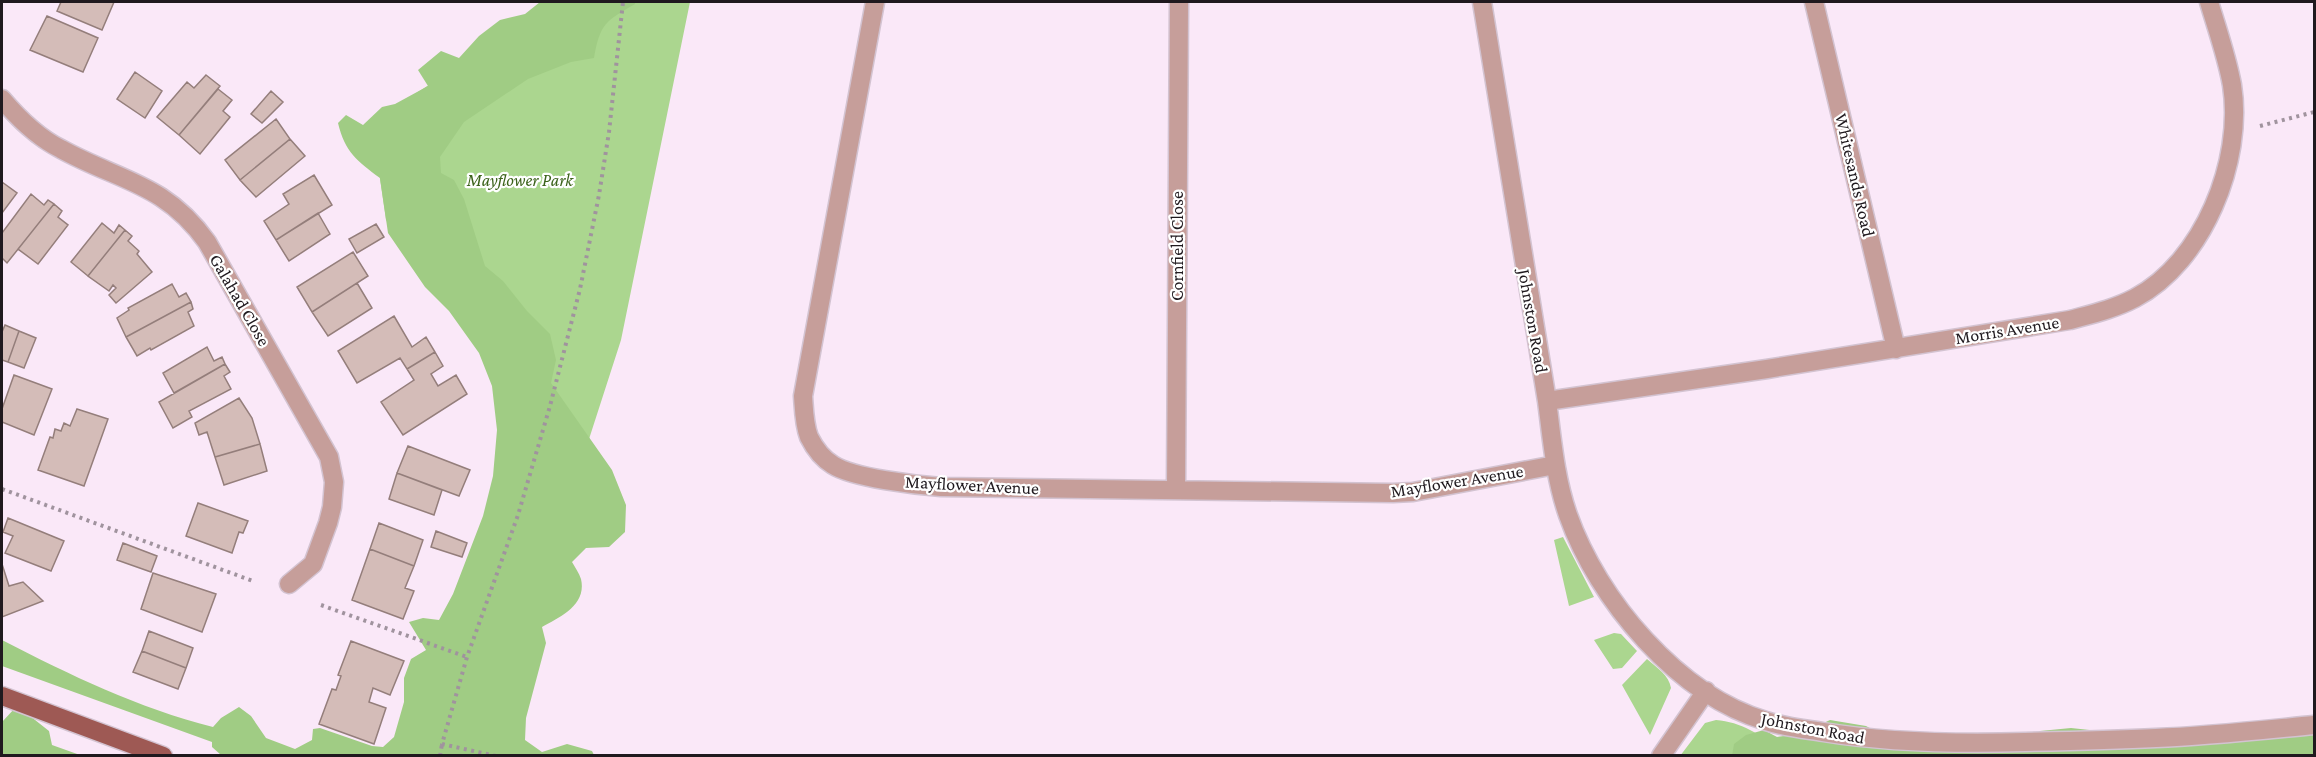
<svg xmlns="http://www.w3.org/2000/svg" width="2316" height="757" font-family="'Crimson Pro',serif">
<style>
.green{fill:#abd68f}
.forest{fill:#a0cc84}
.building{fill:#d4bcb8;stroke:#947e7b;stroke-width:1.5}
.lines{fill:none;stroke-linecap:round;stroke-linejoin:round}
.minor-casing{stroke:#d3c3d1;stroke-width:21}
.primary-casing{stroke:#d3c3d1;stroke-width:21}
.path{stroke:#a0939e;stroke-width:4;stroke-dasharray:3 4.5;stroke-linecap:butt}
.minor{stroke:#c69e9a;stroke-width:18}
.primary{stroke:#9e5954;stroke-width:18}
.labels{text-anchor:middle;stroke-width:4.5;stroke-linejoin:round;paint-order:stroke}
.street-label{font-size:18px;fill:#1f191e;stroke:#fff}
.park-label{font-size:18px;font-style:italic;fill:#3c631b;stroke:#fff}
</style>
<rect width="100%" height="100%" fill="#fae8f8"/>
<path class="green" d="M557,2H690L621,340L487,755L502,476L498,376L386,220L374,138L401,103Z
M1563,537L1594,597L1569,606L1554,540Z
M1614,633L1621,634L1637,651L1622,668L1613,669L1594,640Z
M1647,659C1657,668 1669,675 1671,688L1650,735L1622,685Z
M1716,720C1744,722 1765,738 1787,756H1680L1705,723Z"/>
<path class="forest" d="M540,2H635V4C606,21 600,23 594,58L571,62L528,79L464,122L440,157L441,173L454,180L464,199L485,266L503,281L527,311L550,334L556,360L551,383L612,470L626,505L625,532L609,547L586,548L572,562C575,567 579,573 581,579C587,605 560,617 542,627L546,643L526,718L525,740L542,752L567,744L592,751L594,755H221L212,747V742L2,666V640C70,675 138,708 213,727L221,718L239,707L251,716L266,738L295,749L312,740L313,729L320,728L372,746L383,747L394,737L404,702V678L411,659L426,650L409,622L423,618L439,620L453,594L483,516L493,476L497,430L492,386L479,353L449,311L425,287L388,233L380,178C357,161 345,152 338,123L346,115L363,125L382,107L395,104L428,86L418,70L441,51L459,58L479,36L500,20L525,14Z
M15,708L30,716L49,731L52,745L80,755L2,756V722Z
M1830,720L1866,726L1886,737L2033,738L2040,731L2071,728L2099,731L2158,733L2181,727L2198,731L2234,723L2314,722V755L1732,756L1734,744L1746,735L1764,730L1777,737L1800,734Z"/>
<path class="building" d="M61,2H114L102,30L57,11Z
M47,16L98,38L83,72L30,50Z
M135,72L162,91L145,118L117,99Z
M206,75L220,86L179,135L157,117L187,82L194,88Z
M218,89L232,100L223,111L230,117L200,154L179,135Z
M271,91L283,102L262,123L251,114Z
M276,119L290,139L240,180L225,160Z
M290,139L305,156L256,197L240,180Z
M314,175L332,205L276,240L264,221L289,204L283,194Z
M2,182L17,193L2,213Z
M31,194L44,205L48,200L54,204L7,263L2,258V233Z
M54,204L62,211L58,217L68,225L38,264L18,249Z
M318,213L330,234L289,261L276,240Z
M102,223L114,233L119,225L125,230L88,276L71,262Z
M376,224L384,237L357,253L349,239Z
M125,230L132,236L128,241L139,251L137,254L152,272L116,303L109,295L116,288L113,285L109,291L88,276Z
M353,252L368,276L312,312L297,287Z
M357,283L372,308L328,336L312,312Z
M172,284L179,297L186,293L191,302L126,337L117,318L129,310L128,308Z
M191,302L193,309L188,312L194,326L151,350L150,348L137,356L126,337Z
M394,316L412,347L426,337L435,352L407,369L400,358L357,383L338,351Z
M5,325L19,331L8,362L2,360V332Z
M19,331L36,338L24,368L8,362Z
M207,347L214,361L222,357L225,364L174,393L163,373Z
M435,352L443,366L431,374L438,386L456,375L467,394L403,435L381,402L414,380L407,369Z
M225,364L230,372L224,376L231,389L189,411L192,417L173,428L159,402Z
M14,375L52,389L34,435L2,422V409Z
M239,398L252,418L260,444L215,457L207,432L199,435L195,423Z
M77,409L108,419L84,486L38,470L50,437L53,438L55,429L61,431L64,423L70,426Z
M260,444L267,471L224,485L215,457Z
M408,446L470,470L459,496L397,473Z
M397,473L442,490L434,515L389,499Z
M198,503L248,521L243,533L239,532L232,553L186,536Z
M8,518L64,541L51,571L5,553L13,536L3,532Z
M379,523L423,540L414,566L370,549Z
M436,531L467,543L462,557L431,547Z
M123,543L157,556L151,572L117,560Z
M370,549L414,566L405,588L414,591L403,619L352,600Z
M2,564L9,586L23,582L43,601L2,617Z
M153,573L216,594L202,632L141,609Z
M149,631L193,648L186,668L142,651Z
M351,641L404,661L390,695L373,688L369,702L386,708L374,744L319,724L332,689L336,690L341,676L338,675Z
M142,651L186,668L178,689L133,672Z"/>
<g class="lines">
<g class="minor-casing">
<path id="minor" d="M875,2L803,396C804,409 804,424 809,437C814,447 823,459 833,465C853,478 916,485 941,487L1393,493L1413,492L1555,465
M1482,2L1547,401C1552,439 1555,478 1568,515C1598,600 1678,695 1766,721C1784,727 1804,729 1823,732C1890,743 1957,744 2025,742C2069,741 2112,740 2156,738C2209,736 2262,730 2314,725
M1814,2L1896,349
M2,99C19,119 37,137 61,149C119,181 165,183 207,242L329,457L334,482L332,507L328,523L313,564L289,584
M1547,401L1767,369L2070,320C2092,314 2114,309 2135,298C2203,262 2244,161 2232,85C2227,57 2217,29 2209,2
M1176,490L1179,2
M1661,756L1706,691"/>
</g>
<g class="primary-casing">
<path id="primary" d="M2,696L163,756"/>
</g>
<path class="path" d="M2260,126L2314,112
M2,489L253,581
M321,605L467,657
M440,756L442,744
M496,756L442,744L467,657L518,515L550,406L580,289L599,195L609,132L623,2"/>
<use href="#minor" class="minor"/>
<use href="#primary" class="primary"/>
</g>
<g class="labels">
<g class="street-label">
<text transform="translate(1855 175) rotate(77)" y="6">Whitesands Road</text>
<text transform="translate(1177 246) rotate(-90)" y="6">Cornfield Close</text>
<text transform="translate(240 300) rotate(60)" y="6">Galahad Close</text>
<text transform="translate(1533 321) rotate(80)" y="6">Johnston Road</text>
<text transform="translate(2007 330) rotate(-9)" y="6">Morris Avenue</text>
<text transform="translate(1457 481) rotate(-9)" y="6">Mayflower Avenue</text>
<text transform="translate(972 485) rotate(3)" y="6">Mayflower Avenue</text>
<text transform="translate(1813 728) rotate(11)" y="6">Johnston Road</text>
</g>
<g class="park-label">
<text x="520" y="186">Mayflower Park</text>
</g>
</g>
<rect width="2316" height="757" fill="none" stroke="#1f191e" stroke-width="6"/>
</svg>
